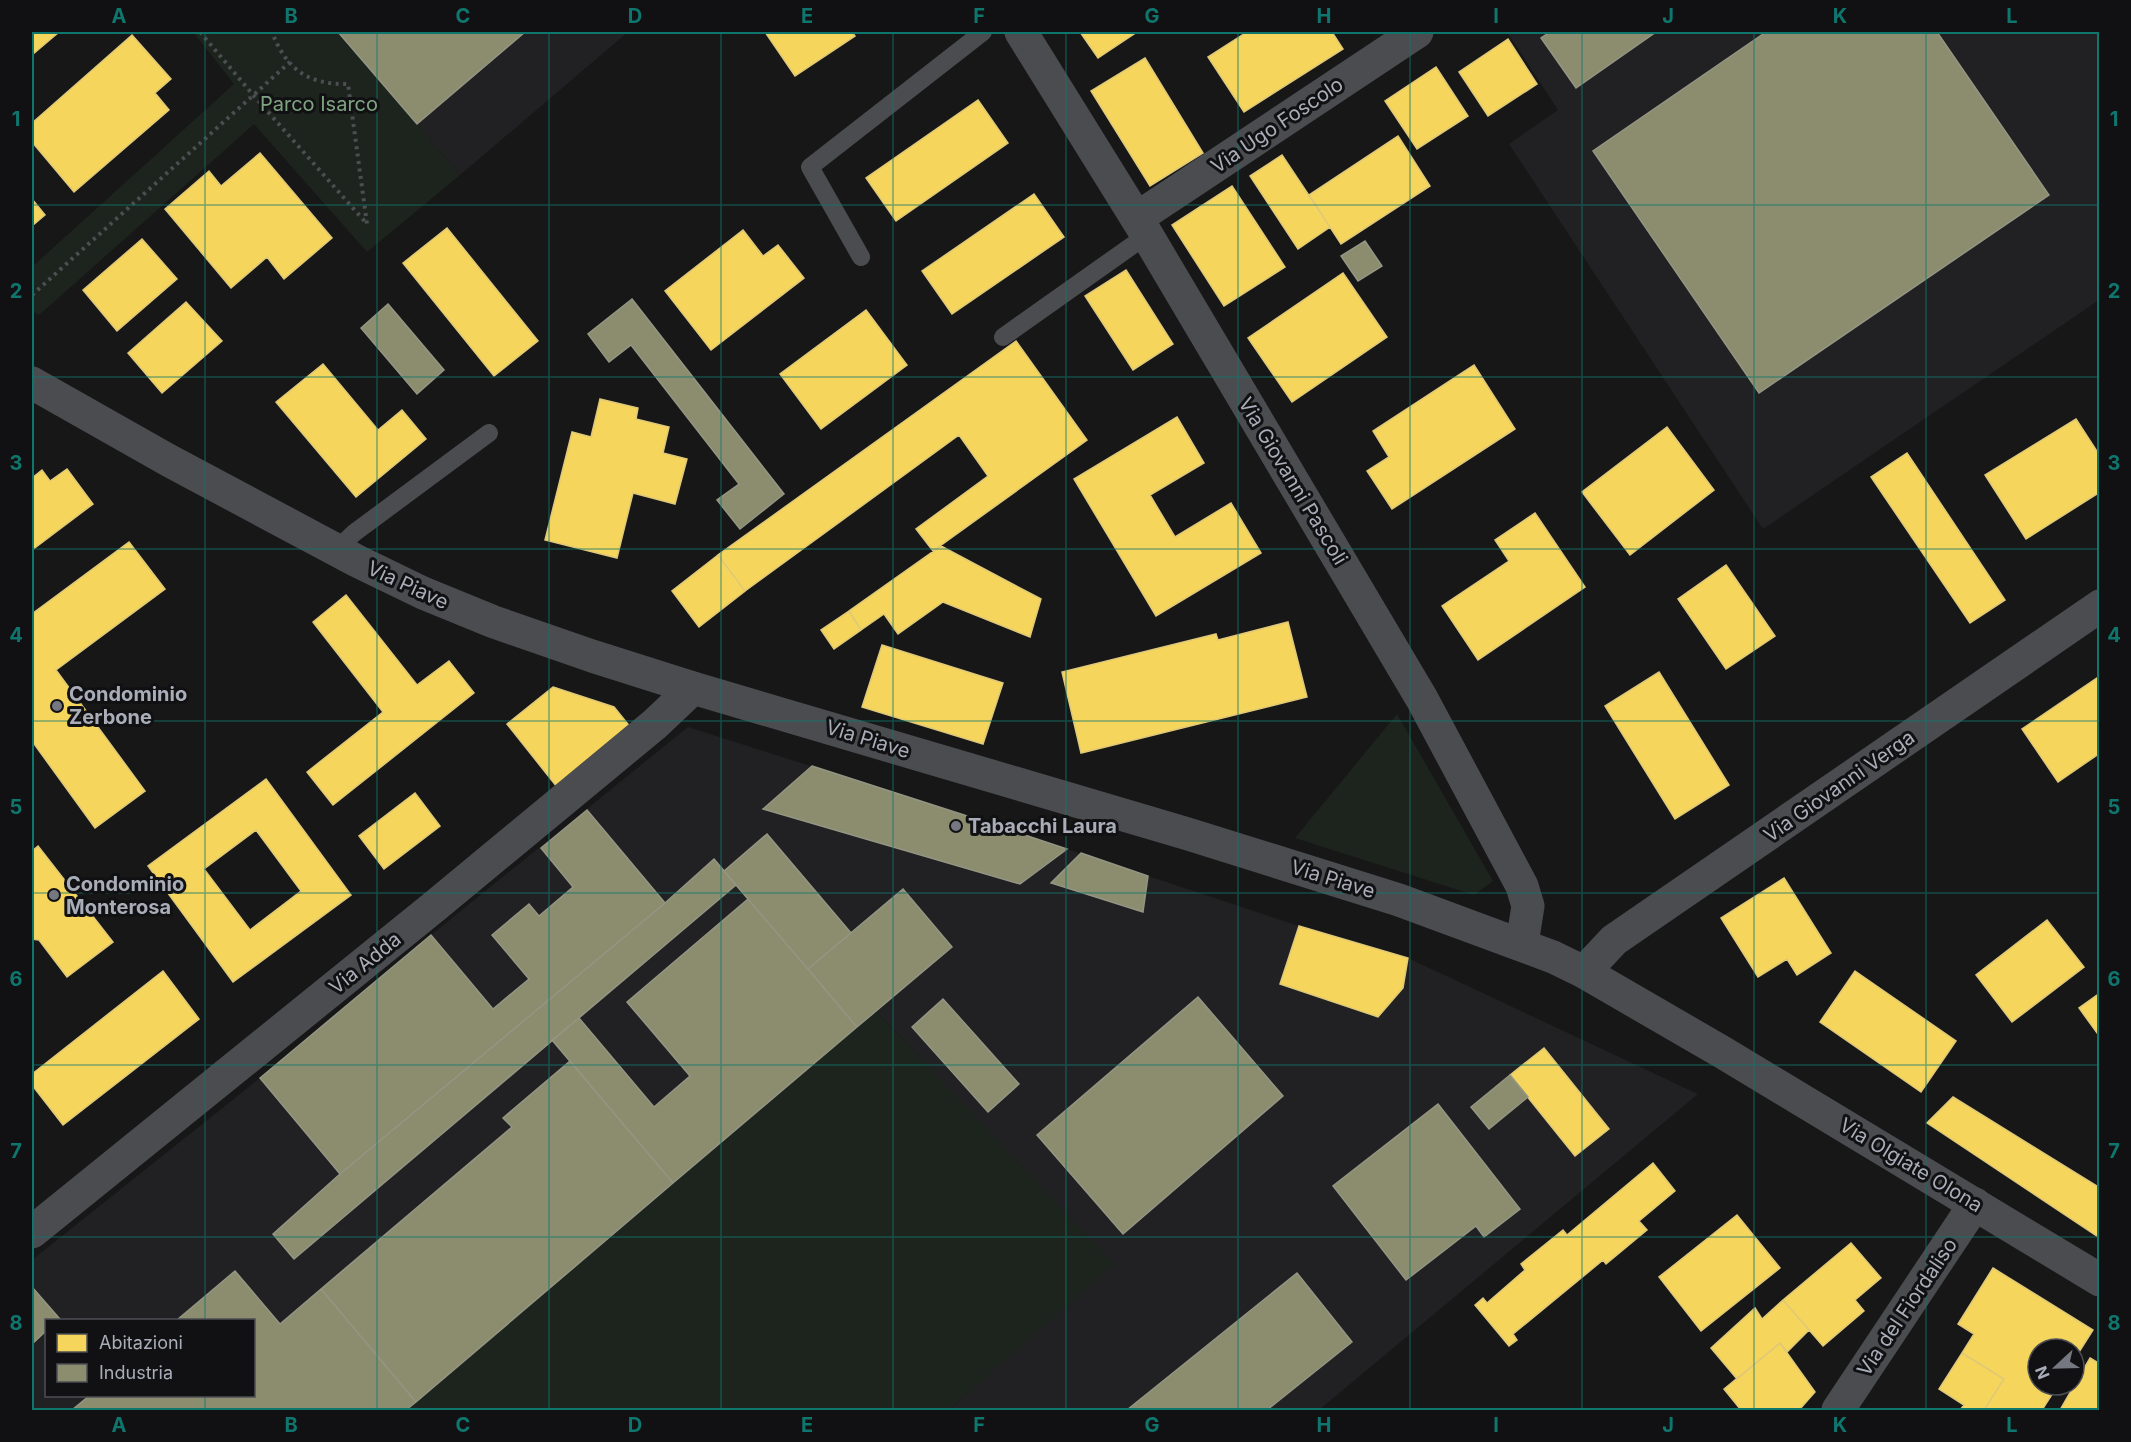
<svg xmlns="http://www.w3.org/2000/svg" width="2131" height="1442" font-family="Inter,sans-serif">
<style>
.built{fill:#212123;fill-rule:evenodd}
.green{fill:#1d241e}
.homes{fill:#f6d55c;stroke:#dfc978;stroke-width:1.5;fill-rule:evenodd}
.industry{fill:#8c8c6e;stroke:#949684;stroke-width:1.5}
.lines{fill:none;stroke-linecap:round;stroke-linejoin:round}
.path{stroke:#4d4e52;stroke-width:4;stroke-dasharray:3 4.5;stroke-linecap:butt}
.service{stroke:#4b4c50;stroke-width:18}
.minor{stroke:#4b4c50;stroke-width:33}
.tertiary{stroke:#4b4c50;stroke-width:33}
.grid{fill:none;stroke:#0f766e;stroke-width:1.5;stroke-opacity:0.55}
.poi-dot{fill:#757880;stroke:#111113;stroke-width:2}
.labels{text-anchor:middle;stroke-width:6;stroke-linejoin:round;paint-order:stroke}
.park-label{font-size:20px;fill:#7fa381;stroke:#111113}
.street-label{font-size:20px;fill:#a8adb8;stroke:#111113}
.poi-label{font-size:20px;font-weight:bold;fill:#a8adb8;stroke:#111113;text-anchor:start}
.neatline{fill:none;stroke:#0f766e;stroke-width:2}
.grid-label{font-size:20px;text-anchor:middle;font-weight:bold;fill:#0f766e}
</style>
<rect width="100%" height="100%" fill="#171717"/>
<path class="built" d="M338,32H628L460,175Z
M1507,32H2099V300L1763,529L1509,144L1558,110Z
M688,727L961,814L1299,926L1408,958L1698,1094L1319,1410H949L1113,1264L876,1011L406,1410H32V1260L260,1078L431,935ZM46,1320H254V1396H46Z"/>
<path class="green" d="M193,32H338L460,175L367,252L254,124L39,315L32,311V267L234,84Z
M1397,714L1493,881L1474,895L1295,838Z
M876,1011L1114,1264L949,1410H406Z"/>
<path class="homes" d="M32,32H59L32,55Z
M765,32H852L855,36L795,76Z
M1080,32H1137L1098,58Z
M1247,32H1332L1343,49L1244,112L1208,57Z
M132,35L171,79L155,93L169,110L74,192L32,142V123Z
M1508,39L1537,84L1488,116L1459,72Z
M1145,58L1203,153L1150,186L1091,91Z
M1436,67L1468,116L1417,149L1385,101Z
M978,100L1008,143L896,221L866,178Z
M1398,136L1430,186L1341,244L1309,195Z
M260,153L332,238L284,279L267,257L231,288L165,209L209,171L221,186Z
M1282,155L1330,227L1298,249L1250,176Z
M1232,186L1285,267L1224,306L1172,225Z
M1034,194L1064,237L952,314L922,271Z
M32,199L45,215L32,226Z
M447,228L538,341L494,376L403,263Z
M743,230L763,256L778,245L804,278L711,350L665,291Z
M142,239L177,279L117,331L83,290Z
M1126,270L1173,344L1133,370L1085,296Z
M1343,273L1387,337L1292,402L1248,338Z
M186,302L222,341L162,393L128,353Z
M866,310L907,365L821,429L780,374Z
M1016,341L1087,440L933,551L916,529L988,476L959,435L745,591L718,555Z
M323,364L378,430L402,410L426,439L356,497L276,402Z
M1474,365L1515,429L1392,509L1367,471L1389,457L1373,431Z
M600,399L638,408L636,419L669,427L663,453L687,459L675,504L633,493L617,558L545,540L572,432L591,437Z
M1177,417L1204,463L1150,495L1175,537L1231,503L1261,553L1156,616L1074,479Z
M2076,419L2100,456V492L2026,539L1985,475Z
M1667,427L1714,490L1630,555L1582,492Z
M1907,453L2005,600L1970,623L1871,477Z
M67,469L93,504L32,550V478L42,470L50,481Z
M1535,513L1585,587L1478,660L1442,606L1509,561L1495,540Z
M129,542L165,589L56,670L145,791L95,828L32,741V614Z
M941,546L1041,599L1030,637L943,602L898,634L884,614L861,630L849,611Z
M718,555L745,591L699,627L672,591Z
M1726,565L1775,636L1726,669L1678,599Z
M346,595L417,685L449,661L474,693L333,805L307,772L383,712L313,622Z
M849,611L861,630L834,649L821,630Z
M1288,622L1307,697L1081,753L1062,672L1216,634L1218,640Z
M882,645L1003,683L983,744L862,707Z
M1659,672L1729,785L1675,819L1605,706Z
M2100,676V753L2058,782L2022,729Z
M553,687L614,707L631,728L557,787L507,724Z
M266,779L351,895L233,982L148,866ZM256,830L301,891L250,930L204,869Z
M415,793L440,826L384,869L359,836Z
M38,846L113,942L67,977L39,940L32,939V851Z
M1784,878L1831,953L1797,975L1787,959L1758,977L1721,918Z
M2047,920L2084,967L2012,1022L1976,975Z
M1299,926L1408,958L1403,988L1378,1017L1280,984Z
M163,971L199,1019L63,1125L32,1085V1074Z
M1855,971L1956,1041L1921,1092L1820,1022Z
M2100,993V1037L2079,1008Z
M1544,1048L1609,1129L1575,1156L1510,1075Z
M1953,1097L2100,1188V1238L1927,1123Z
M1653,1163L1675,1191L1639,1221L1647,1230L1606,1264L1603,1260L1513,1334L1517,1340L1509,1346L1475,1305L1483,1298L1487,1303L1525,1270L1521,1264L1563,1230L1567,1235Z
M1737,1215L1780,1268L1701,1331L1659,1277Z
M1851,1243L1881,1278L1855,1300L1864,1311L1823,1346L1783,1300Z
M1993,1268L2093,1330L2074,1360V1349H2038V1385H2058L2042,1410H1984L2004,1379L1962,1353L1974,1334L1958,1324Z
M1783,1300L1809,1330L1787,1352L1780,1343L1737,1379L1711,1348L1755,1308L1762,1319Z
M1780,1343L1815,1392L1799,1410H1741L1724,1389Z
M1962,1353L2004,1379L1984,1410H1960L1964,1405L1939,1389Z
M2090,1358L2100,1364V1410H2060Z"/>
<path class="industry" d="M338,32H525L417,124Z
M1550,32H1656L1576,88L1541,38Z
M1766,32H1937L2049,195L1759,393L1593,151Z
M1365,241L1382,266L1358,281L1341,256Z
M632,299L784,494L740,529L717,500L739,484L631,345L609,362L588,334Z
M388,304L444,370L417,394L361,328Z
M812,766L961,814L1067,849L1020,884L763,809Z
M587,810L665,903L340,1174L260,1078L431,935L493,1009L529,979L492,935L529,904L539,916L573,887L541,848Z
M767,834L851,933L808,969L724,871Z
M1081,853L1148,876L1143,912L1051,883Z
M714,859L736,885L294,1259L273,1234L340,1174L665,903Z
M903,889L952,947L857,1027L808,969Z
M748,899L857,1027L673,1183L552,1040L579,1018L654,1107L690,1076L627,1002Z
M1198,997L1283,1096L1123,1234L1037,1135Z
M943,999L1019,1084L988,1112L912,1027Z
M570,1061L673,1183L416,1402L321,1289L512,1127L503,1118Z
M1510,1075L1528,1097L1489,1129L1471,1107Z
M1438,1104L1520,1209L1484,1237L1476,1226L1406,1280L1333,1186Z
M235,1271L280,1324L321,1289L416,1402L406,1410H72L89,1396H254V1320H177Z
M1297,1273L1352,1342L1267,1410H1127Z
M32,1287L60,1319L46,1320V1331L32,1344Z"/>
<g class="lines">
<path class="path" d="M200,32L254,96L367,224L348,84C308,85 286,69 272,32
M32,295L290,62"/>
<path class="service" d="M861,257L810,167L983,32
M1003,337L1147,235
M336,550L354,533L489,433"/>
<path class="minor" d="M1021,32L1147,235L1422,699L1522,886L1528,906L1522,944
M1137,218L1417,32
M1584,972L1614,940L2100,606
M32,1232L435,906L655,724L693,688
M1838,1410L1975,1204"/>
<path class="tertiary" d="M32,383L168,460L357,561L423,593L494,622L592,656L693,688L1188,834L1399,900L1553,957L1584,972L1722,1052L2100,1280"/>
</g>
<path class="grid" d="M205,32V1320M377,32V1410M549,32V1410M721,32V1410M893,32V1410M1066,32V1410M1238,32V1410M1410,32V1410M1582,32V1410M1754,32V1410M1926,32V1410M32,205H2100M32,377H2100M32,549H2100M32,721H2100M32,893H2100M32,1065H2100M32,1237H2100M205,1396V1410"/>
<g class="poi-dot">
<circle cx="57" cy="706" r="6"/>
<circle cx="956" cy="826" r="6"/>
<circle cx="54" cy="895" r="6"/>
</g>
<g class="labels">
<g class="park-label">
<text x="319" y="111">Parco Isarco</text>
</g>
<g class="street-label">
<text transform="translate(1277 125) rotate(-34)" y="7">Via Ugo Foscolo</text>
<text transform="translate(1293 481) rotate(59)" y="7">Via Giovanni Pascoli</text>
<text transform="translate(408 585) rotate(25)" y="7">Via Piave</text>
<text transform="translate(868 739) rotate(17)" y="7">Via Piave</text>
<text transform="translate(1839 786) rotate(-35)" y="7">Via Giovanni Verga</text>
<text transform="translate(1333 879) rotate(17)" y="7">Via Piave</text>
<text transform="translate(365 963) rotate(-39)" y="7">Via Adda</text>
<text transform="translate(1911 1165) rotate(31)" y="7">Via Olgiate Olona</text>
<text transform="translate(1907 1307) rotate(-56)" y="7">Via del Fiordaliso</text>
</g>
<g class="poi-label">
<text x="69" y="701">Condominio<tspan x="69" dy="23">Zerbone</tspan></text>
<text x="968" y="833">Tabacchi Laura</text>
<text x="66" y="891">Condominio<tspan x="66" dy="23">Monterosa</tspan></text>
</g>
</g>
<rect width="2131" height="1442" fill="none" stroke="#111113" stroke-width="66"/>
<rect x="45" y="1319" width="210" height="78" fill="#111113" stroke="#4d4f55" stroke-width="1.5"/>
<rect x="57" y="1334" width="30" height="18" fill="#f6d55c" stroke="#4d4f55" stroke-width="1.5"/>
<text x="99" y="1349" font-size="18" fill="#a8adb8">Abitazioni</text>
<rect x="57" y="1364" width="30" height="18" fill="#8c8c6e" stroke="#4d4f55" stroke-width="1.5"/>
<text x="99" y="1379" font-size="18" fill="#a8adb8">Industria</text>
<g transform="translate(2056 1367) rotate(248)"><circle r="28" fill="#111113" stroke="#4d4f55" stroke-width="1.5"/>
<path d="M0-4.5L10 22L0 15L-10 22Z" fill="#757880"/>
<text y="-9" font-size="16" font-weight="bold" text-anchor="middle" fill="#a8adb8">N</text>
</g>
<rect x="33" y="33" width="2065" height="1376" class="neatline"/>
<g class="grid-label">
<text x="119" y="23">A</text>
<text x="291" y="23">B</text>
<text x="463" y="23">C</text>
<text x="635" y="23">D</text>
<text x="807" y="23">E</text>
<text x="979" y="23">F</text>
<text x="1152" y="23">G</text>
<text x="1324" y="23">H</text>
<text x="1496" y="23">I</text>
<text x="1668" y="23">J</text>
<text x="1840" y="23">K</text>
<text x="2012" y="23">L</text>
<text x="16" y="126">1</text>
<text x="2114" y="126">1</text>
<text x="16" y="298">2</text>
<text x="2114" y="298">2</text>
<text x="16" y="470">3</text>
<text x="2114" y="470">3</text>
<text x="16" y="642">4</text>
<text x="2114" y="642">4</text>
<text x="16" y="814">5</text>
<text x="2114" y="814">5</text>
<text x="16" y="986">6</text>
<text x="2114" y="986">6</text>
<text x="16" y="1158">7</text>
<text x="2114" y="1158">7</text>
<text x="16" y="1330">8</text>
<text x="2114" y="1330">8</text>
<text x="119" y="1432">A</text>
<text x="291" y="1432">B</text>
<text x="463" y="1432">C</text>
<text x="635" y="1432">D</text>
<text x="807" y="1432">E</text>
<text x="979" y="1432">F</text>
<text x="1152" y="1432">G</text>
<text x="1324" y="1432">H</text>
<text x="1496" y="1432">I</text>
<text x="1668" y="1432">J</text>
<text x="1840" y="1432">K</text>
<text x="2012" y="1432">L</text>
</g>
</svg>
